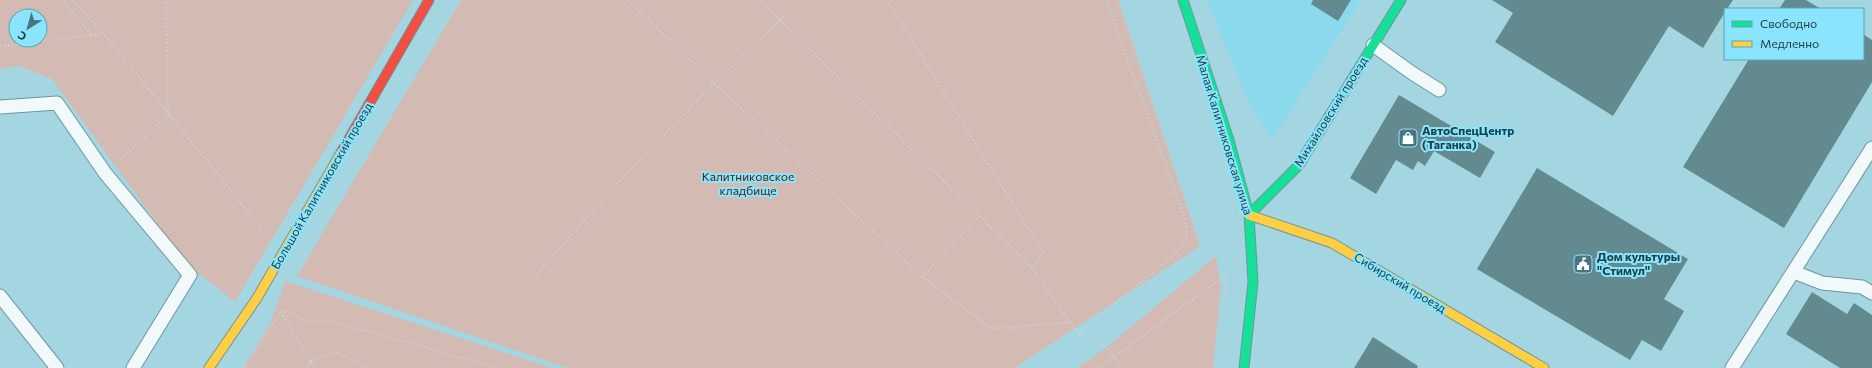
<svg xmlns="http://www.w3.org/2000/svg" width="1872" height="368" font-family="Commissioner,sans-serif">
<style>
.built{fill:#8ad9ec}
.green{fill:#d3bab3;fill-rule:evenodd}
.building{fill:#638a8f}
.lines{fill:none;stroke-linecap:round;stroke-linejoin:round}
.lane-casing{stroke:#70959d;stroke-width:15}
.fast-casing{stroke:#70959d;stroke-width:11}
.slow-casing{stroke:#70959d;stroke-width:11}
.jam-casing{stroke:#70959d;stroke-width:11}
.path{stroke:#c8d8dc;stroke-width:2.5;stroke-dasharray:1 3;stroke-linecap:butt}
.lane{stroke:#f1f9fb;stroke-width:13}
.fast{stroke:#16e098;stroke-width:9}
.slow{stroke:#ffcf43;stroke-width:9}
.jam{stroke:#f24e42;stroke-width:9}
.labels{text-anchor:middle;stroke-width:4;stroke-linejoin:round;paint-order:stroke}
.street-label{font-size:12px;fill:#1a404a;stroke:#8ae5fc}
.poi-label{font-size:12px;font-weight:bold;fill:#1a404a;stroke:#8ae5fc;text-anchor:start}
.park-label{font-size:12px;fill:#512113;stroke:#8ae5fc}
</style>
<rect width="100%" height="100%" fill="#a4d6e2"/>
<path class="built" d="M1207,0H1361L1273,139L1250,106Z"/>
<path class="green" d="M0,0H413L235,302L187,264L52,79L19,66L0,69ZM16,16H40V40H16Z
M461,0H1118L1200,246L1015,368H568L297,276Z
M1216,256L1221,287L1213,368H1077L1107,347Z
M285,281L552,368H243L270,324Z"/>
<path class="building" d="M1313,0H1351L1338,21L1311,4Z
M1492,0H1733L1727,9H1725V12L1703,48L1669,26L1613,116L1495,42L1513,13Z
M1785,0H1806L1821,9H1779Z
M1863,34L1872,40V82L1784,228L1683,167L1749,59H1863Z
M1399,95L1495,152L1480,178L1434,151L1425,166L1418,161L1413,170L1396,160L1376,194L1350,178Z
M1537,168L1688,259L1664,299L1684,311L1661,351L1642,340L1630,360L1477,269Z
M1812,292L1847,314L1854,303L1872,315V368H1840L1786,334Z
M1373,337L1418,366L1417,368H1354Z"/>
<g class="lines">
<g class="lane-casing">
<path id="lane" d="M1373,45L1412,73L1439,90
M0,107L57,103L105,173L190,275L133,368
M1794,272L1822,283L1862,287L1872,293
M0,296L57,368
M1732,368L1872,148"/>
</g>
<g class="fast-casing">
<path id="fast" d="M1183,0L1229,140L1249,215L1253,282L1244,368
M1249,215L1299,165L1401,0"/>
</g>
<g class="slow-casing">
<path id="slow" d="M1249,215L1332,243L1544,368
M209,368L257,298L342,151"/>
</g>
<g class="jam-casing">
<path id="jam" d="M342,151L429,0"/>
</g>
<path class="path" d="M62,0L92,35
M73,0L104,34L266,234
M628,0L714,83L922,277L992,329L1070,322
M760,0L1032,268L1078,334L1107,347L1122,368
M887,0L1043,253L1032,268
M0,46L103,34
M121,159L168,115L166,0
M537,274L609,192L714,83L801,0
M922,277L979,216
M1225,294L1226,277
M281,311L310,321L335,322L498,368
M281,312L311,362L307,368
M1078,334L1176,253L1187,238L1186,222L1106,0
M244,368L281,311
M317,368L311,362L333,352L356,360L365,368
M1099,368L1226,275"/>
<use href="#lane" class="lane"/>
<use href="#fast" class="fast"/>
<use href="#slow" class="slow"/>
<use href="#jam" class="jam"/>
</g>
<defs>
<g id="shop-square" transform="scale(1)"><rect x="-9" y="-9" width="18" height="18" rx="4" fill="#4a747f" stroke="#8ae5fc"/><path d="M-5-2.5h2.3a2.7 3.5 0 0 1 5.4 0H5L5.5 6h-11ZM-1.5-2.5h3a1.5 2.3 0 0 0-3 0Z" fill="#fff"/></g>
<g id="civic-square" transform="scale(1)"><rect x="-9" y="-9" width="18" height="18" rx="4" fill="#4a747f" stroke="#8ae5fc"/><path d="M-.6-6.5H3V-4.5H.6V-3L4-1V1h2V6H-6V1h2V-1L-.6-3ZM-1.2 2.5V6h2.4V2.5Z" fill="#fff"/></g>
</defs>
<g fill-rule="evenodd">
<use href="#shop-square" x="1408" y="138"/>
<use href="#civic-square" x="1583" y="264"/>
</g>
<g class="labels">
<g class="street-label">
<text transform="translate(1331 112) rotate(-58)" y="4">Михайловский проезд</text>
<text transform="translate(1224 135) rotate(73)" y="4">Малая Калитниковская улица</text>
<text transform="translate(322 186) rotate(-60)" y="4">Большой Калитниковский проезд</text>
<text transform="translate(1400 283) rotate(31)" y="4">Сибирский проезд</text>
</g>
<g class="poi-label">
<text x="1422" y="135">АвтоСпецЦентр<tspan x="1422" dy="14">(Таганка)</tspan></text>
<text x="1597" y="261">Дом культуры<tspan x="1597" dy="14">"Стимул"</tspan></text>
</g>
<g class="park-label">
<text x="748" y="181">Калитниковское<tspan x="748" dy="14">кладбище</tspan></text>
</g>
</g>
<rect x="1724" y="8" width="140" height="52" fill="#8ae5fc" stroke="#5da3b5"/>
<rect x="1732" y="21" width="20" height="6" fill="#16e098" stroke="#5da3b5"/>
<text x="1760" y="28" font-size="12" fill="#1a404a">Свободно</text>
<rect x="1732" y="41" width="20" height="6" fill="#ffcf43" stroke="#5da3b5"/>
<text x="1760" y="48" font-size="12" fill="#1a404a">Медленно</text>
<g transform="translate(28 28) rotate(217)"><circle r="19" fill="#8ae5fc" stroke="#5da3b5"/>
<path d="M0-3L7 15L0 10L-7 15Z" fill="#4a747f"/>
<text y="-6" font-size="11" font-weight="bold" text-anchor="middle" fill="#1a404a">С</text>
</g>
</svg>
